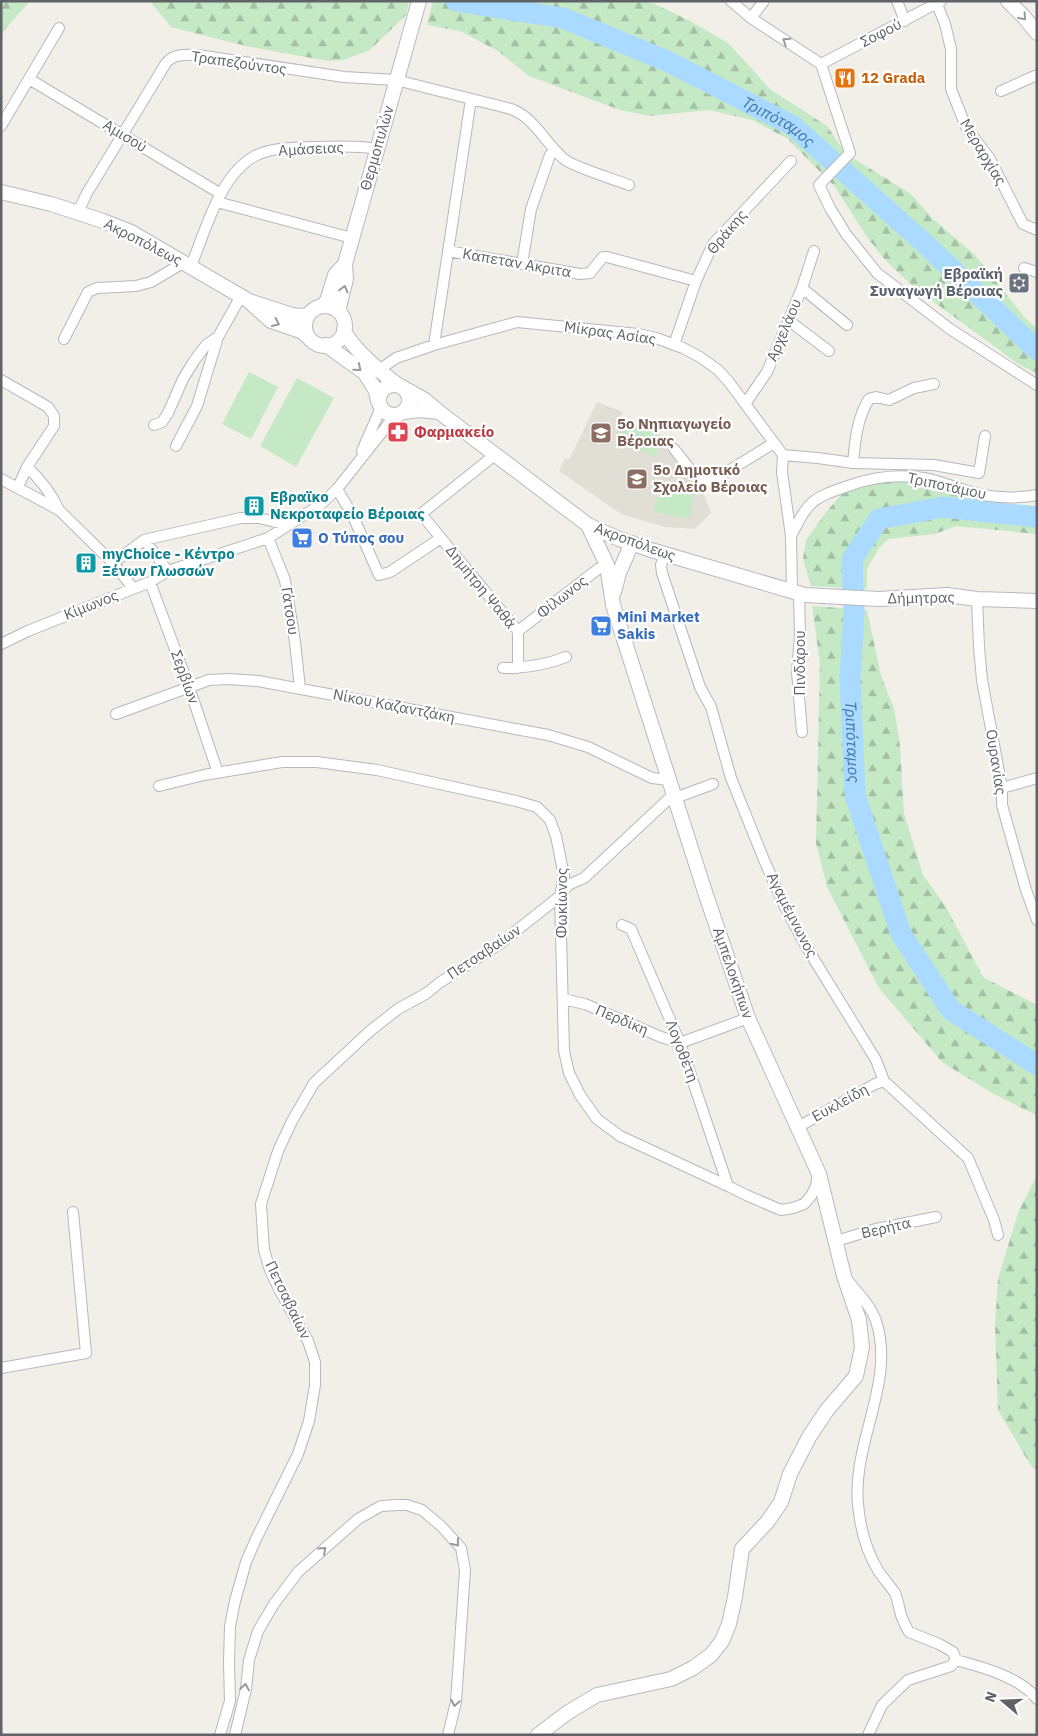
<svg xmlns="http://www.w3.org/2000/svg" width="1038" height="1736" font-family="'IBM Plex Sans',sans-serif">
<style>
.education{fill:#e1ded6}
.forest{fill:url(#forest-firs)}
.pitch{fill:#c5e8c5}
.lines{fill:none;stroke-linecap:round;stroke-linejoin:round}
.river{stroke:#aadaff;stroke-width:21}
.street-casing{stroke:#b5b8bc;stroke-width:12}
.secondary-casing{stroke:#b6babf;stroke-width:16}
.street{stroke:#fff;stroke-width:10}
.secondary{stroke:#fff;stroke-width:14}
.oneway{stroke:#979a9d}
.labels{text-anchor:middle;stroke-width:4.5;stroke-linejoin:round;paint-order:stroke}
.street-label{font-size:15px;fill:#5f6368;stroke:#fff}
.food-label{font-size:15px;font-weight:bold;fill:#c56008;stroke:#fff;text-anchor:start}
.worship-label{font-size:15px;font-weight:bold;fill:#5b616d;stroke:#fff;text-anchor:end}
.education-label{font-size:15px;font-weight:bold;fill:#785e54;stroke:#fff;text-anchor:start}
.health-label{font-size:15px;font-weight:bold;fill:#be3a42;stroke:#fff;text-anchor:start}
.culture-label{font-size:15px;font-weight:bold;fill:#0d838f;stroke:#fff;text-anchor:start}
.shop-label{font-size:15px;font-weight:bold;fill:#366cbe;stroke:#fff;text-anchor:start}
.water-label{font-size:16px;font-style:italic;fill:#4174aa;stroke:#fff}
</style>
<defs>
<pattern id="forest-firs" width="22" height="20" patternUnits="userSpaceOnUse" patternTransform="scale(1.25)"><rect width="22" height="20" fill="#c5e8c5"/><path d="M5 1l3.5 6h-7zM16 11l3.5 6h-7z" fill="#a3c0a4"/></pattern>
</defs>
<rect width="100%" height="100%" fill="#f1efe8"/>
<path class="education" d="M597,402L623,412L621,417L663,436L674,455L702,489L711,513L695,529L665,527L623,515L559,471L565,458L569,460Z"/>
<path class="forest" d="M1,1H30L1,34Z
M150,1H409L406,15L370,50L344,60L328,61L246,46L171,27Z
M433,1H643L655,4L690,21L728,43L771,90L827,126L842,148L853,158L911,194L932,218L975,255L1026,319L1037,328V374L1017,363L915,288L887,262L867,237L835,187L788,139L752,120L709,110L650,116L620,110L529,76L498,51L460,31L427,25Z
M898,479L938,492L970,494L988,502L1007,505L1037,506V534L956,526L935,534L888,539L879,548L867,569V589L811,586L803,559L806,540L826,512L841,495L863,485Z
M812,606L867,610L881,676L894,708L900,746L904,813L923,875L946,907L983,977L1037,1005V1123L1034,1114L992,1093L942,1062L879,988L827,887L816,843L820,662Z
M1037,1175V1470L1031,1466L998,1410L995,1325L998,1279L1018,1213Z"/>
<path class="pitch" d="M249,372L278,387L251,439L222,424Z
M297,378L334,398L296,467L260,446Z
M625,421L663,437L655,456L617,441Z
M660,487L694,495L689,519L654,512Z"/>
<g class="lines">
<g class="river">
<path id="s1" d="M456,1L563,18L669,62L793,126L923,242L1037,350"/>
<path id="s2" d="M1037,517L943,507L879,519L852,559L854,611L850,678L855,795L901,934L951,1010L1037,1065"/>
</g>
<g class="street-casing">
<path id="street" d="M731,1L751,18L821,64
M897,1L905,21
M937,4L945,24L951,49V89L966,127L990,159L1023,224L1037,230
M751,18L764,1
M821,64L850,153L819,185L830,208L846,234L877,273L950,329L1037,385
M821,64L941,1
M29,79L221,194
M1001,91L1037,75
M1,126L59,28
M217,202L352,238
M78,212L87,193L166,63C175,53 186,55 198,55L344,77L396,80L511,109C534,117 546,144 564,159C571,166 616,180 629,185
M448,251L580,274L590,273L603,257H607L696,281
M522,264L531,209L550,155L555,150
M191,266C205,232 220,174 255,156C272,147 293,148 312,147C334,147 355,145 377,149
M1024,268L1037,272
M802,288L847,325
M788,320L829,351
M64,339L88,292L97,288L136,286L151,282L183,263
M434,345L471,99
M674,345L696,281L713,244L791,161
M379,370L396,358L434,345L517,322L638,334L656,338L683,348L700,357L718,370L729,382L783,455L782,472L791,536L792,591
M1,380L48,407L54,416V426L27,467L18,487
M745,404L767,372L802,288L814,251
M154,425L162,422L168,413L183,379L194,361L206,345L218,337L241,296
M176,446L197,406L218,337
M674,449C683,459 697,484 712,481L774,443
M362,451L379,412V406
M496,454L421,514L518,631V668
M783,455L818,458L853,463L934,465L979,473L985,436
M853,463C855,441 857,418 869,399L876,397L889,400L914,388L934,384
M27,467C40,479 51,493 59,510
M1,479L59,510L113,563L133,588
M337,489L352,514L379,575L390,572L441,538
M791,536C809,501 810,499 848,486C873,477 898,474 924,478C944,482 963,491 983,495C1000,498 1020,498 1037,495
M268,538L285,580L295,642L300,688
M144,540L168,571
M665,554L661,565L662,573L700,687L711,707L731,778L764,860L785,907L807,948L876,1060L884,1081L968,1158L994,1220L998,1235
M113,563L144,540L241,518H259L288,525
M150,582L189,687L218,773
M799,593L800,635L797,672L802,732
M977,599L979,647L982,680L1002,788V805L1026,890L1037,920
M518,631L598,569L607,565
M1,644L28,631L150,582L168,571L268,538L320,505L337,489L390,422L401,414
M503,668C526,668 546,665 566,657
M116,714L209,680L228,679L258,681L548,735L588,747L652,778L669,780
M159,786L204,775L282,762H317L377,770L516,801L537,807L550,820L556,836L564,876L560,896L564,1051L569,1073L580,1095L597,1119L620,1136L728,1186L746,1195L781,1210L793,1208L804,1204L811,1196L816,1186L818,1175
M1002,788L1037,778
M675,798L713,784
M622,925L631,929L680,1043L728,1186
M563,999L585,1004L661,1037L680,1043L748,1018
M798,1127L875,1084L884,1081
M836,1241L876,1229L936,1217
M848,1281C858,1293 871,1306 876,1321C896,1382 852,1442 858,1504C860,1528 866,1551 879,1572C884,1579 890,1586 895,1593C898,1600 899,1608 901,1615C903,1621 906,1627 909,1632L939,1644L953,1652L956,1660L951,1666L908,1680L882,1705L868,1735
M1,1368L86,1353L73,1212
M956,1660C982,1667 1020,1677 1037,1699
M220,1735L230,1701L229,1662L230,1626L235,1601L246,1562L256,1539L298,1454L309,1421L315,1385V1362L308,1341L280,1291L270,1270L264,1250L261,1204L278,1151L292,1121L314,1083L370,1031L398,1009L427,993L439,983L501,943L560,896L568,885L584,878L674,794
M235,1735L246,1689L249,1660L258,1631L274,1604L298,1572L358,1519L381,1506L398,1505H407L422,1510L441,1526L461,1548L465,1570L456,1702L448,1735"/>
</g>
<g class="secondary-casing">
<path id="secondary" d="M1008,1L1024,17L1037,33
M1,192L51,204L103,221L131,232L249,301L292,315L301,316L308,315
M251,303L271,321L303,332L308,337
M322,306L327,301L335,275L345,264
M305 326a20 20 0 1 1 40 0a20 20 0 1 1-40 0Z
M340,313L339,307L346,279L345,264L419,1
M344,329C348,345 384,375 398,385
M326,345L365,373L376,391L378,401
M379 400a15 15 0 1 1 30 0a15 15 0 1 1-30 0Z
M402,387L425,400L439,412L588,525L619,539L651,550L805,595L879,599L947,595L977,599L1037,601
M403,412L420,410L439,412
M614,592L619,573L632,543
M538,1735L567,1713L597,1695L671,1679L693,1668L711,1655L722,1641L729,1624L735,1597L742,1549L768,1521L781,1502L790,1474L809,1437L827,1410L856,1376L862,1347L859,1320L844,1276L819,1174L748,1018L706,895L613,605L607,565L588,525"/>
</g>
<use href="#street" class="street"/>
<use href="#secondary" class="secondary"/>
</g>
<defs><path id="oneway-chevron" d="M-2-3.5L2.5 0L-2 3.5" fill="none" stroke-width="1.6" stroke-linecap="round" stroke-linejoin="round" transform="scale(1.25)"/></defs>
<g class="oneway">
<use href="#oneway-chevron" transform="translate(1023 17) rotate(48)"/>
<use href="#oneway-chevron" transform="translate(786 41) rotate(-147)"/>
<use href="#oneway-chevron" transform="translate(344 289) rotate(-75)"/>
<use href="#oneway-chevron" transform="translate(276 323) rotate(25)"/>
<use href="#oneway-chevron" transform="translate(358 368) rotate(39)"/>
<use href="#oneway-chevron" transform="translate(456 1543) rotate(52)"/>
<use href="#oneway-chevron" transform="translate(323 1550) rotate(-42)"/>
<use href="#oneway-chevron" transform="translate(245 1687) rotate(-81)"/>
<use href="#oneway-chevron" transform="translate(455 1703) rotate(100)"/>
</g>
<defs>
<g id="restaurant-square" transform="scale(1.125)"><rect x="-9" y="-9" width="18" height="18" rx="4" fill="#e8710a" stroke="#fff"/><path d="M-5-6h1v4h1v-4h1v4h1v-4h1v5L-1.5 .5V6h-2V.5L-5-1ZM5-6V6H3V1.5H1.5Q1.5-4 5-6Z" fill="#fff"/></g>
<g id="synagogue-square" transform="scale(1.125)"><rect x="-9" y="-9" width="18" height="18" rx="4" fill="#6b7280" stroke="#fff"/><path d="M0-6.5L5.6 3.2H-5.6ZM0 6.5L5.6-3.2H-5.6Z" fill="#fff"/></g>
<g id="pharmacy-square" transform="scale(1.125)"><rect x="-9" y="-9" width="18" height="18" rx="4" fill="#e0444e" stroke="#fff"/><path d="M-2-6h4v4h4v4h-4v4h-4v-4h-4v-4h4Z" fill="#fff"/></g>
<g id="school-square" transform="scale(1.125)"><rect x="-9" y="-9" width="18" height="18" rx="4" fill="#8d6e63" stroke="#fff"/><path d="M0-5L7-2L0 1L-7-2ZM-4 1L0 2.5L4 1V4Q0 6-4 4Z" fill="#fff"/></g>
<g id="building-square" transform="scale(1.125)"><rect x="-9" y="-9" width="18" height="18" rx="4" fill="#0f9aa8" stroke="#fff"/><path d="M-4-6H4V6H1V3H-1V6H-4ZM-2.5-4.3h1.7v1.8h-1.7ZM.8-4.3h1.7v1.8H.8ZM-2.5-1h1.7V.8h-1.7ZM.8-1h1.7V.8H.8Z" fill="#fff"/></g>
<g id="supermarket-square" transform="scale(1.125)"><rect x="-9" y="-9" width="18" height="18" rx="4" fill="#3f7fe0" stroke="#fff"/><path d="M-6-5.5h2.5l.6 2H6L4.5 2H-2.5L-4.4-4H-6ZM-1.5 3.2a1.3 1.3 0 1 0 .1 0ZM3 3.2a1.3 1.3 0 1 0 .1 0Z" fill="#fff"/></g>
</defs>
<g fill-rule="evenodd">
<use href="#restaurant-square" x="845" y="78"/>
<use href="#synagogue-square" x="1019" y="283"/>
<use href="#pharmacy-square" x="398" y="432"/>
<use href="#school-square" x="601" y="433"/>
<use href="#school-square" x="637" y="479"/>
<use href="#building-square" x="254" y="506"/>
<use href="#supermarket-square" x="302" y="538"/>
<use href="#building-square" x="86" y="563"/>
<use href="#supermarket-square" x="601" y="626"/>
</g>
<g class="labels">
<g class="street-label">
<text transform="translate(881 33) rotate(-27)" y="5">Σοφού</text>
<text transform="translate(239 63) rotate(8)" y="5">Τραπεζούντος</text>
<text transform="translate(125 136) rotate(31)" y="5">Αμισού</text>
<text transform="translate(377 148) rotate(-74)" y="5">Θερμοπυλών</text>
<text transform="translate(311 149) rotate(-3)" y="5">Αμάσειας</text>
<text transform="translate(983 152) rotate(59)" y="5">Μεραρχίας</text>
<text transform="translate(727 232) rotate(-50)" y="5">Θράκης</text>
<text transform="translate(143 242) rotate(27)" y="5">Ακροπόλεως</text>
<text transform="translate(517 263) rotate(10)" y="5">Καπεταν Ακριτα</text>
<text transform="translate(784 330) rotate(-67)" y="5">Αρχελάου</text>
<text transform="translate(610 333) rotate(8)" y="5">Μίκρας Ασίας</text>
<text transform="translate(947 486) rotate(12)" y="5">Τριποτάμου</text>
<text transform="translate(635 542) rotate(20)" y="5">Ακροπόλεως</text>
<text transform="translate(481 587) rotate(51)" y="5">Δημήτρη Ψαθά</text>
<text transform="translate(562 597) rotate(-38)" y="5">Φίλωνος</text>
<text transform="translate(921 598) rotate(-1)" y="5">Δήμητρας</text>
<text transform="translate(91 605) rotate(-22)" y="5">Κίμωνος</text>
<text transform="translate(290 611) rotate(81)" y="5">Γάτσου</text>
<text transform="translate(800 663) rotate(-90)" y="5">Πινδάρου</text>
<text transform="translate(185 677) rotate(70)" y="5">Σερβίων</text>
<text transform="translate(394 706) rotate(11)" y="5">Νίκου Καζαντζάκη</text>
<text transform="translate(996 762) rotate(81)" y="5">Ουρανίας</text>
<text transform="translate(562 903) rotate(-90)" y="5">Φωκίωνος</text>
<text transform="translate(792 915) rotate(63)" y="5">Αγαμέμνωνος</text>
<text transform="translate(484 952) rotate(-34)" y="5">Πετσαβαίων</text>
<text transform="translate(733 973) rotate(71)" y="5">Αμπελοκήπων</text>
<text transform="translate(622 1020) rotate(23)" y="5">Περδίκη</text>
<text transform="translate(682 1051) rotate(69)" y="5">Λογοθέτη</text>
<text transform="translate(840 1103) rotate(-29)" y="5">Ευκλείδη</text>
<text transform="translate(886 1228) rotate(-13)" y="5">Βερήτα</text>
<text transform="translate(288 1300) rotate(64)" y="5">Πετσαβαίων</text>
</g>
<g class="food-label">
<text x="861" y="83">12 Grada</text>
</g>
<g class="worship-label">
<text x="1003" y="279">Εβραϊκή<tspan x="1003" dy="17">Συναγωγή Βέροιας</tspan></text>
</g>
<g class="education-label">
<text x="617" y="429">5ο Νηπιαγωγείο<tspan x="617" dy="17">Βέροιας</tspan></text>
<text x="653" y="475">5ο Δημοτικό<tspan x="653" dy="17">Σχολείο Βέροιας</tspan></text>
</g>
<g class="health-label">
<text x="414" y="437">Φαρμακείο</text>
</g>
<g class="culture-label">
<text x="270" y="502">Εβραϊκο<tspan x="270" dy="17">Νεκροταφείο Βέροιας</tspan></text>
<text x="102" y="559">myChoice - Κέντρο<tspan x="102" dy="17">Ξένων Γλωσσών</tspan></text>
</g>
<g class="shop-label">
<text x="318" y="543">Ο Τύπος σου</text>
<text x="617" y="622">Mini Market<tspan x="617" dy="17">Sakis</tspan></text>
</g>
<g class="water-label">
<text dy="6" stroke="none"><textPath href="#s1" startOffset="348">Τριπόταμος</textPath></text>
<text dy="6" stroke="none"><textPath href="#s2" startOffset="391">Τριπόταμος</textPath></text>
</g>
</g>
<rect width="1038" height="1736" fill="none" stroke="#5f6368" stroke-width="5"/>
<g transform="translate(1003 1701) rotate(289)" stroke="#ffffff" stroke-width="4" paint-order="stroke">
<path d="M0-4L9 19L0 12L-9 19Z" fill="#5f6368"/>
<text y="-8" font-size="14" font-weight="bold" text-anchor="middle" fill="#5f6368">N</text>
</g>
</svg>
